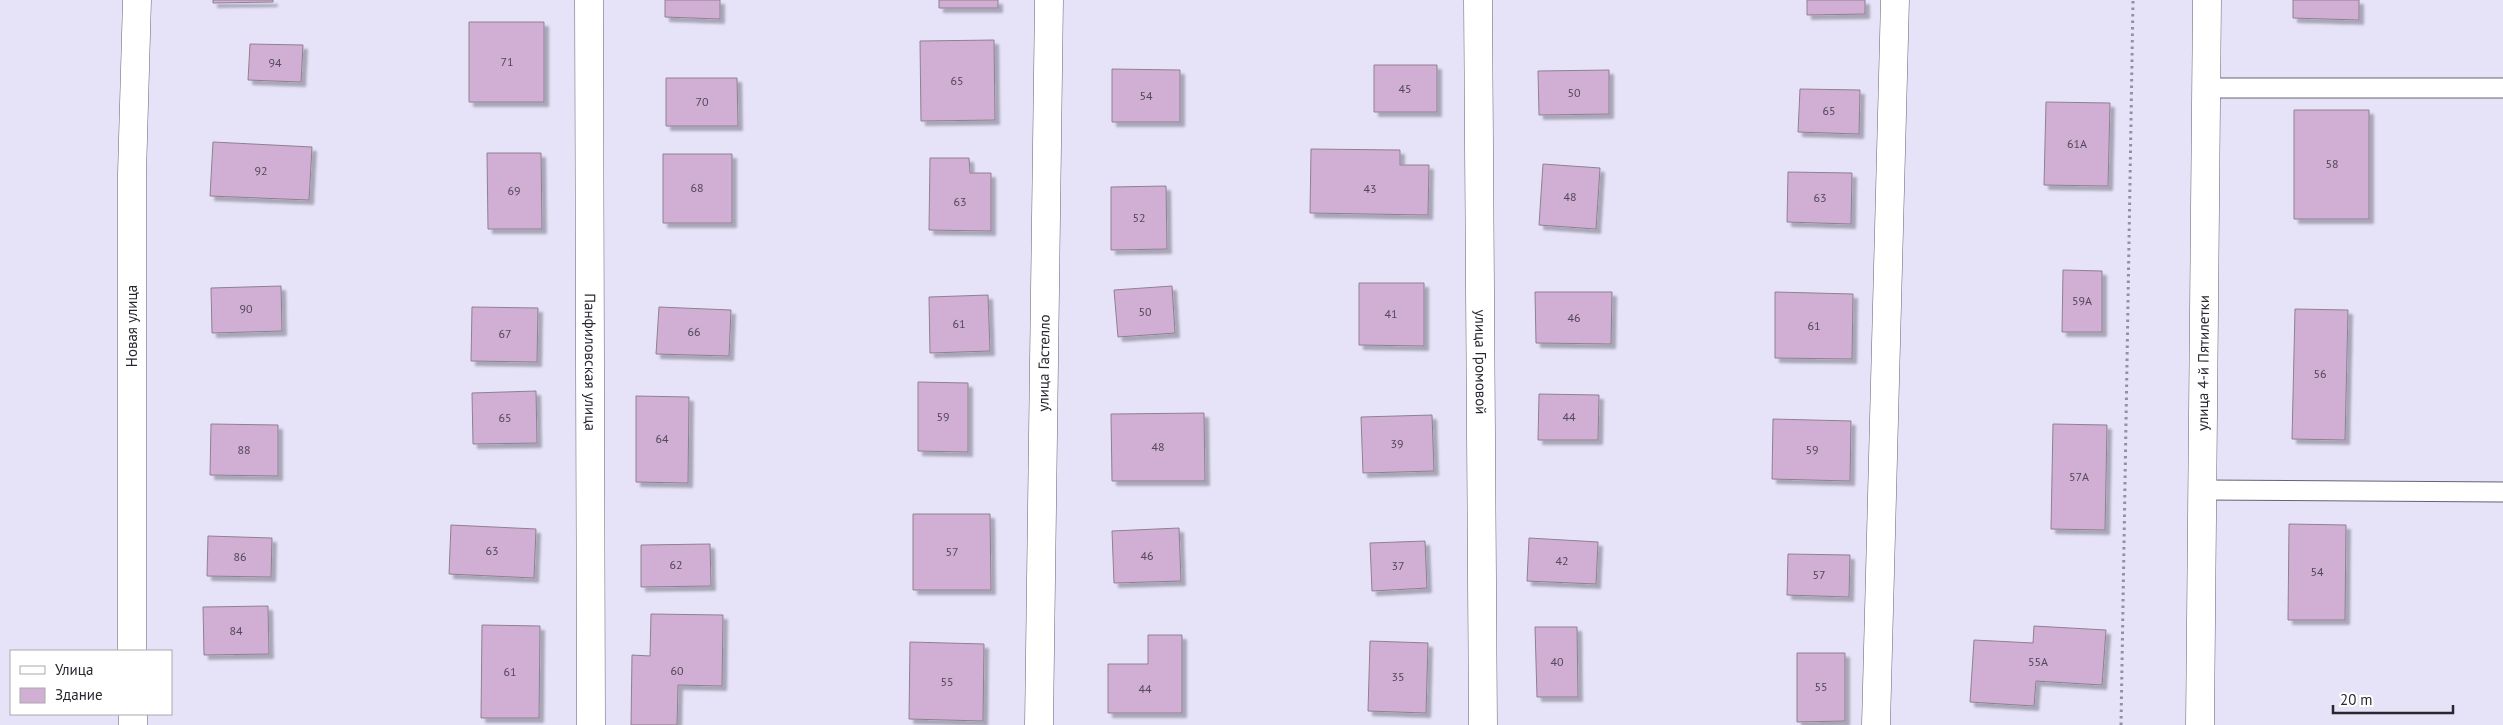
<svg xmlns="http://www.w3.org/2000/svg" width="2503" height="725" font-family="'PT Sans',sans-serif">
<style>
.building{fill:#d1aed4;stroke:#8f8090;filter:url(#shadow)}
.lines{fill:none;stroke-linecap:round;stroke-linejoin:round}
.service-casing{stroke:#656275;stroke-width:21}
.minor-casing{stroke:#656275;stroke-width:29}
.tertiary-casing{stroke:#656275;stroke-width:29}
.path{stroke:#9290a0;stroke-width:3;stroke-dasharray:2.5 4;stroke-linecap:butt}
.service{stroke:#fff;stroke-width:19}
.minor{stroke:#fff;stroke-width:28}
.tertiary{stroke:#fff;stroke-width:28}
.labels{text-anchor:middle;stroke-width:4.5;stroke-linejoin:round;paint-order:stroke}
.number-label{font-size:12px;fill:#524958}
.street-label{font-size:15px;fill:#28272f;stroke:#fff}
</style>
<defs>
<filter id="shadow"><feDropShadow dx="4.5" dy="4.5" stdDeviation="1" flood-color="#0004"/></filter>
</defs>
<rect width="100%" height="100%" fill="#e6e3f9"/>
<path class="building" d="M213,0H273V2L213,3Z
M665,0H720V19L665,17Z
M939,0H998V8H939Z
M1807,0H1865V14L1807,15Z
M2293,0H2359V20L2293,18Z
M469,22H544V102H469Z
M994,40L995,120L921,121L920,41Z
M250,44L303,45L301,82L248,80Z
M1374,65H1437V112H1374Z
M1112,69L1180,70V122H1112Z
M1609,70V114L1539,115L1538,71Z
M666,78H737L738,126H666Z
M1800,89L1860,90L1859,134L1798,132Z
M2046,102L2110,103L2108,186L2044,185Z
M2294,110H2369V219H2294Z
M213,142L312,147L309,200L210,196Z
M1311,149L1400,150V165H1429L1428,215L1310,213Z
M487,153H541L542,229H488Z
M663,154H732V223H663Z
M930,158H969L970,173H991V231L929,230Z
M1543,164L1600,168L1596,229L1539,225Z
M1788,172L1852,173L1851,224L1787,222Z
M1166,186L1167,249L1111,250V187Z
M2063,270L2102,271V332H2062Z
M1359,283H1424V346L1359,345Z
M281,286L282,331L212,333L211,288Z
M1172,286L1175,333L1118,337L1114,290Z
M1535,292H1612L1611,344L1536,343Z
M1775,292L1853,294L1852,359L1775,358Z
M988,295L990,351L930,353L929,297Z
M472,307L538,308L537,362L471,361Z
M659,307L731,310L729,356L656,354Z
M2295,309L2348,310L2345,440L2292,439Z
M918,382L968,383V452L918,451Z
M536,391L537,443L473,444L472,393Z
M1539,394L1599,395L1598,440H1538Z
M636,396L689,397L688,483L636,482Z
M1204,413L1205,481H1112L1111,414Z
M1432,415L1434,471L1363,473L1361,417Z
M1773,419L1851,421L1850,481L1772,479Z
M211,424L278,425V476L210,475Z
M2053,424L2107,425L2105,530L2051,529Z
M913,514H990L991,590H913Z
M2289,524L2346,525L2345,620H2288Z
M451,525L536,529L534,578L449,574Z
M1179,528L1181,581L1114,583L1112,531Z
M208,536L272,538L271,577L207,576Z
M1529,538L1598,542L1596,584L1527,581Z
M1425,541L1427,588L1372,591L1370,543Z
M710,544L711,586L641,587V545Z
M1788,554L1850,555L1849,597L1787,595Z
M268,606L269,654L204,655L203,607Z
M651,614L723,615L722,686L678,685L677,725H631L632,655L650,656Z
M482,625L540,626L539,718H481Z
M2034,626L2106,630L2102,685L2036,681L2034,706L1970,702L1974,640L2033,643Z
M1535,627H1577L1578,697H1537Z
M1148,635H1182V713H1108V664H1148Z
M1370,641L1428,643L1426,713L1368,711Z
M910,642L984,644L983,721L909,719Z
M1797,653H1845V721L1797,722Z"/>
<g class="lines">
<g class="service-casing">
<path id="service" d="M2207,88H2503
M2203,490L2503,492"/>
</g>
<g class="minor-casing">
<g id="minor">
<path id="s1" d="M589,0L591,725"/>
<path id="s2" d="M1478,0L1483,725"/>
<path d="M132,651V174L137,0"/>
<path d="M133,714V725"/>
<path id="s3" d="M1039,725L1049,0"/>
<path d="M1876,725L1895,0"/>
</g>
</g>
<g class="tertiary-casing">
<g id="tertiary">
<path id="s4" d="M2200,725L2207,0"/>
</g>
</g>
<path class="path" d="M2121,725L2133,0"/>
<use href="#service" class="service"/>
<use href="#minor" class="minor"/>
<use href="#tertiary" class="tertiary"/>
</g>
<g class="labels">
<g class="number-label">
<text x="507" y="66">71</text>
<text x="275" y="67">94</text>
<text x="957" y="85">65</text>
<text x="1405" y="93">45</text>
<text x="1574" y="97">50</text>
<text x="1146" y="100">54</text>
<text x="702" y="106">70</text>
<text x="1829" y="115">65</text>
<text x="2077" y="148">61А</text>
<text x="2332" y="168">58</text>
<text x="261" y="175">92</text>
<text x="697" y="192">68</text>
<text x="1370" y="193">43</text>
<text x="514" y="195">69</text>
<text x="1570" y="201">48</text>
<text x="1820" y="202">63</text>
<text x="960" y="206">63</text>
<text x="1139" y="222">52</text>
<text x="2082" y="305">59А</text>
<text x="246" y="313">90</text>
<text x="1145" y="316">50</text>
<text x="1391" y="318">41</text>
<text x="1574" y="322">46</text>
<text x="959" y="328">61</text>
<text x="1814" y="330">61</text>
<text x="694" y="336">66</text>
<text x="505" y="338">67</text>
<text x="2320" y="378">56</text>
<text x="943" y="421">59</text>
<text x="1569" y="421">44</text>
<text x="505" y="422">65</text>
<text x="662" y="443">64</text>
<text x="1397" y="448">39</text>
<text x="1158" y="451">48</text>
<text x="244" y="454">88</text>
<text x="1812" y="454">59</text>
<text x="2079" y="481">57А</text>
<text x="492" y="555">63</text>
<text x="952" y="556">57</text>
<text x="1147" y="560">46</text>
<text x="240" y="561">86</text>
<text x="1562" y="565">42</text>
<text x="676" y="569">62</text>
<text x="1398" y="570">37</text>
<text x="2317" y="576">54</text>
<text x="1819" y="579">57</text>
<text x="236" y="635">84</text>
<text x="1557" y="666">40</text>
<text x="2038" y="666">55А</text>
<text x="677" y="675">60</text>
<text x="510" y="676">61</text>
<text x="1398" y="681">35</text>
<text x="947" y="686">55</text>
<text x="1821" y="691">55</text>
<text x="1145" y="693">44</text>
</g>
<g class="street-label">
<text transform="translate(132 326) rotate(-90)" y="5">Новая улица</text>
<text dy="5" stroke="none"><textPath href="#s1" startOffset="362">Панфиловская улица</textPath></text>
<text dy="5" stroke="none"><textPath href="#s3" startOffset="362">улица Гастелло</textPath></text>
<text dy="5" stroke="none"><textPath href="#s2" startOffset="362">улица Громовой</textPath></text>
<text dy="5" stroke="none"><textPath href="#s4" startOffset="362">улица 4-й Пятилетки</textPath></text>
</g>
</g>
<rect x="10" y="650" width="162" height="65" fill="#ffffff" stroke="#a9a9ac"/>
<rect x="20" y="666" width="25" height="8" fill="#ffffff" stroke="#a9a9ac"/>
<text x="55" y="675" font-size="15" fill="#28272f">Улица</text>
<rect x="20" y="688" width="25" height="15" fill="#d1aed4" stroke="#a9a9ac"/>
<text x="55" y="700" font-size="15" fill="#28272f">Здание</text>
<path d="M2333 705v8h120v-8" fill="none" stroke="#28272f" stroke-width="2.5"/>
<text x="2340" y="705" font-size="15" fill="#28272f" stroke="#ffffff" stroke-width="4" paint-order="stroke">20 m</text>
</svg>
